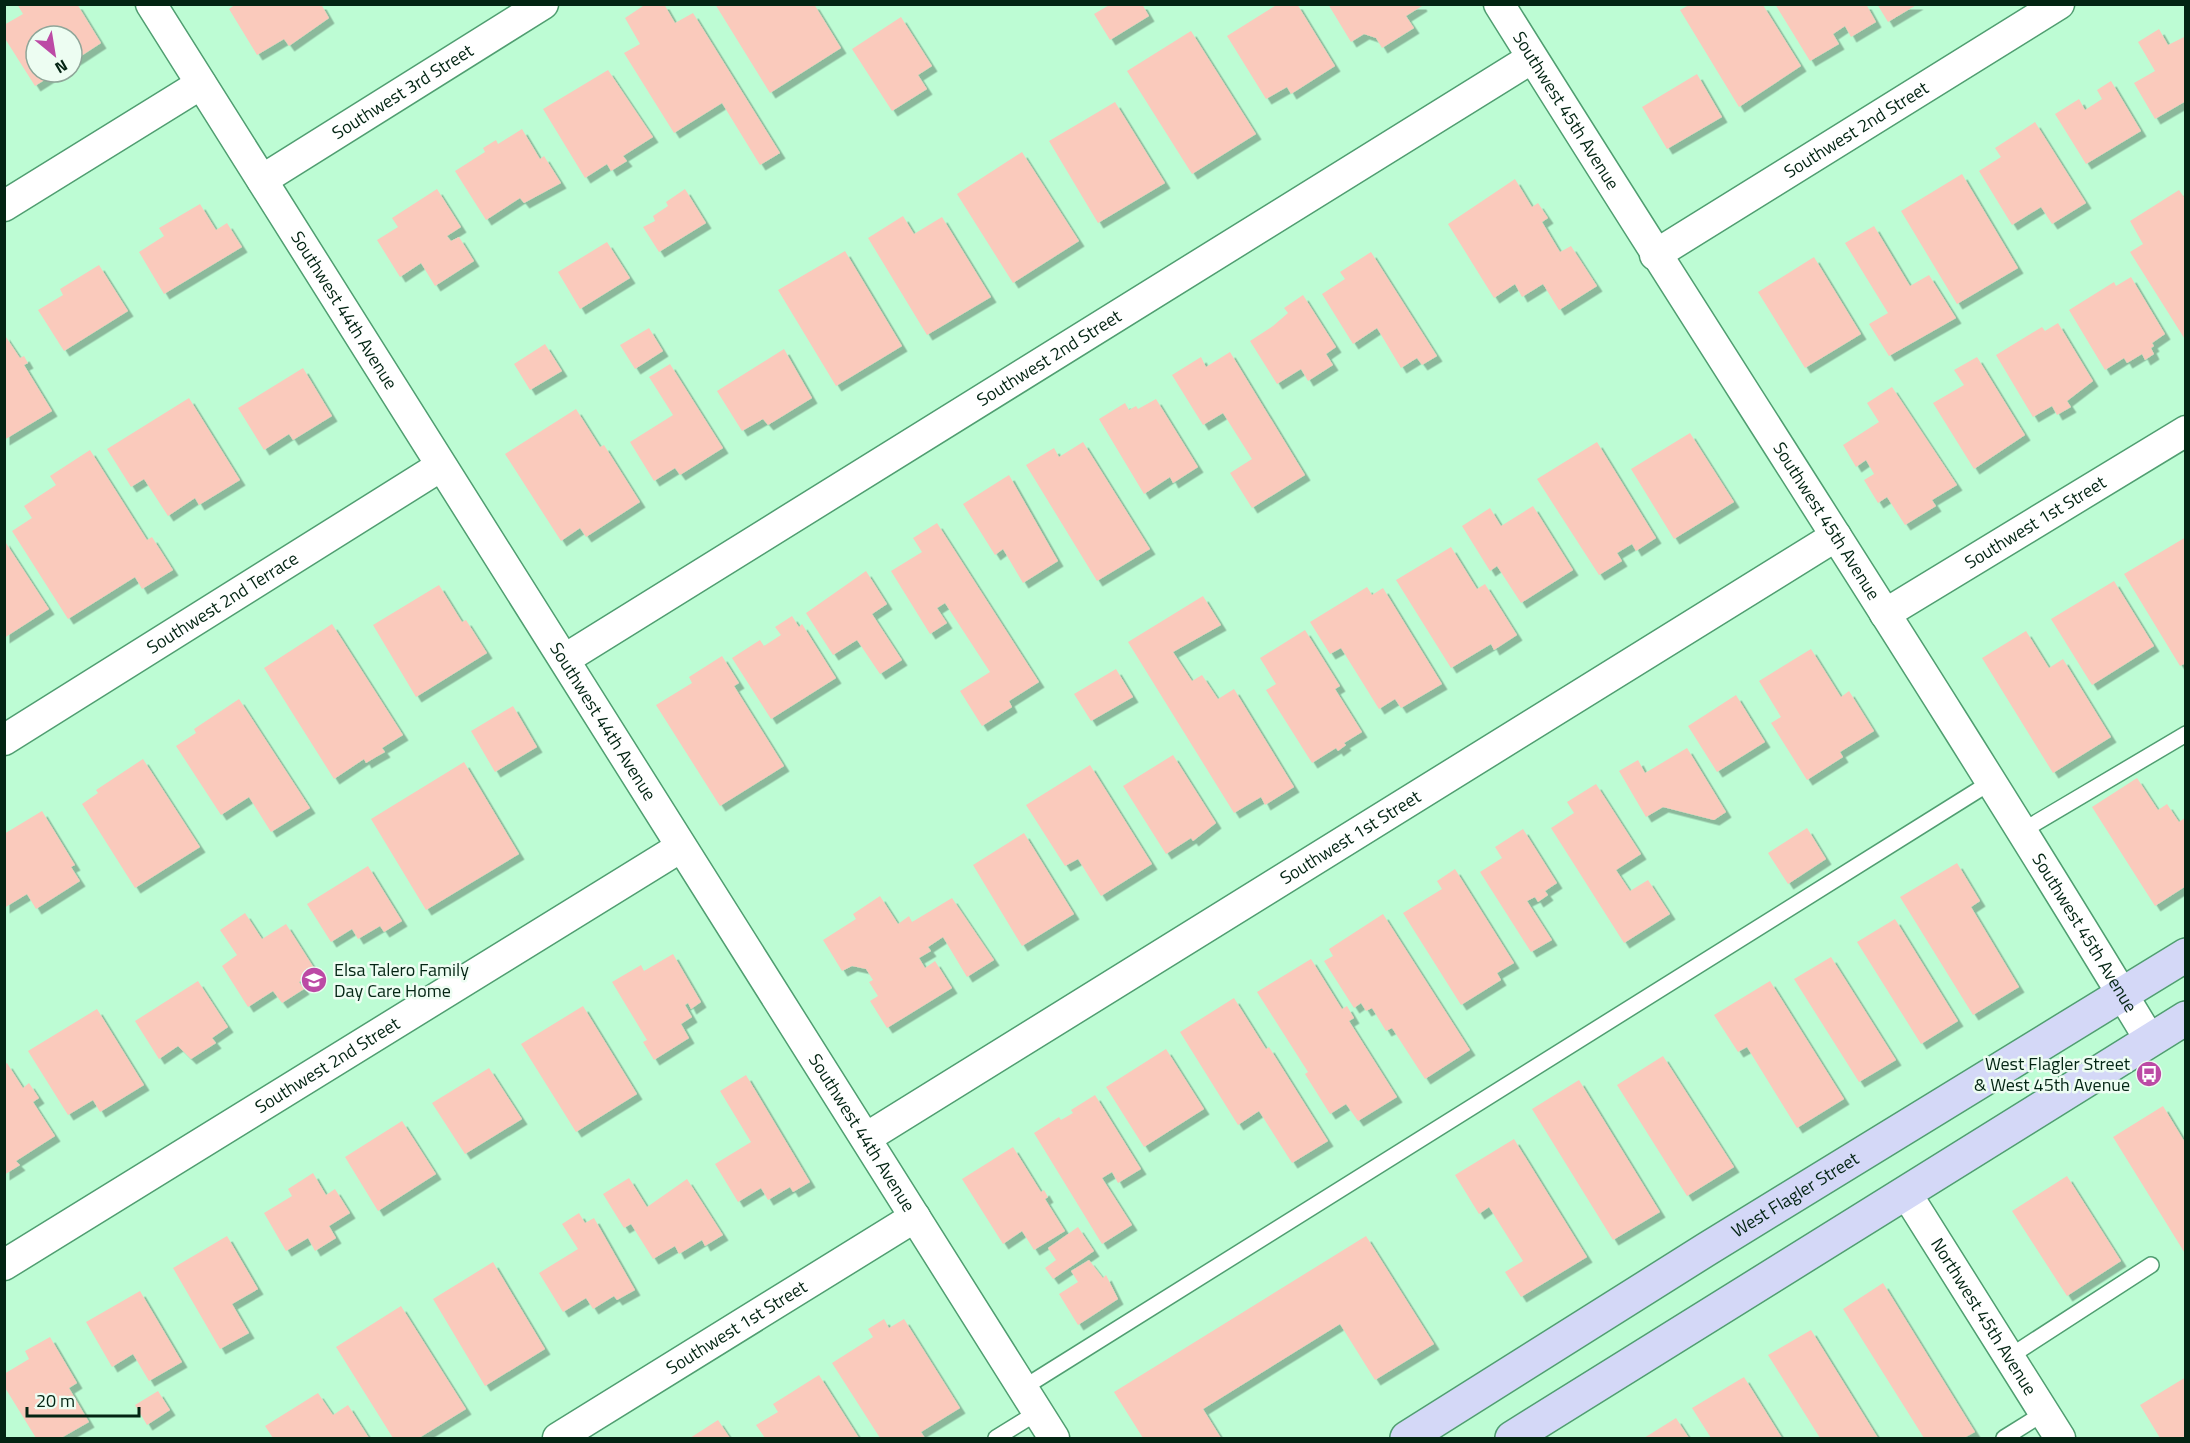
<svg xmlns="http://www.w3.org/2000/svg" width="2190" height="1443" font-family="'Titillium Web',sans-serif">
<style>
.building{fill:#facabc;filter:url(#shadow)}
.lines{fill:none;stroke-linecap:round;stroke-linejoin:round}
.service-casing{stroke:#509e71;stroke-width:18}
.minor-casing{stroke:#509e71;stroke-width:33}
.secondary-casing{stroke:#509e71;stroke-width:36}
.service{stroke:#fff;stroke-width:15}
.minor{stroke:#fff;stroke-width:30}
.secondary{stroke:#d4d8f7;stroke-width:33}
.labels{text-anchor:middle;stroke-width:5;stroke-linejoin:round;paint-order:stroke}
.street-label{font-size:18px;fill:#032413;stroke:#edfdf2}
.poi-label{font-size:18px;fill:#032413;stroke:#edfdf2;text-anchor:start}
</style>
<defs>
<filter id="shadow"><feDropShadow dx="5.5" dy="5.5" stdDeviation="0" flood-color="#0004"/></filter>
</defs>
<rect width="100%" height="100%" fill="#bdfcd4"/>
<path class="building" d="M17,4H77L101,43L72,62V36H36V72H57L35,86L4,37V25L23,14Z
M236,4H321L329,18L289,46L284,39L257,55L229,9Z
M646,4H664L675,23L693,13L780,153L760,165L722,103L674,133L624,53L640,44L625,18Z
M715,4H814L841,48L770,93Z
M1111,4H1142L1149,16L1110,40L1094,14Z
M1278,4H1297L1335,66L1291,94L1287,87L1266,99L1227,36Z
M1328,4H1421L1422,6L1406,16L1414,28L1382,48L1376,38L1364,34L1351,42Z
M1775,4H1866L1876,22L1851,37L1845,26L1833,34L1839,44L1810,61Z
M1877,4H1918L1888,22Z
M1689,5H1763L1801,66L1739,107L1680,10Z
M901,17L932,66L918,75L927,89L892,111L852,49Z
M2159,29L2168,45L2186,36V101L2155,119L2134,83L2155,71L2138,42Z
M1191,31L1256,134L1192,174L1127,71Z
M608,70L653,137L623,156L627,161L611,171L607,164L585,178L543,109Z
M1697,74L1722,117L1667,149L1642,107Z
M2111,81L2141,131L2086,164L2055,114L2079,99L2085,110L2102,99L2097,90Z
M1115,102L1165,183L1098,223L1049,141Z
M2035,122L2086,203L2052,224L2041,207L2012,225L1979,171L2001,157L1995,148Z
M522,129L540,159L544,156L561,183L524,203L520,198L486,220L455,171L485,152L483,148L496,140L498,144Z
M1022,152L1079,241L1013,283L957,194Z
M1962,174L2018,268L1957,304L1901,211Z
M1515,179L1532,207L1538,203L1548,218L1542,222L1560,252L1571,246L1597,286L1559,310L1543,284L1522,297L1515,284L1494,298L1448,224Z
M437,189L461,227L447,236L451,241L459,237L474,261L435,286L421,263L400,277L377,240L398,227L392,218Z
M685,189L706,223L659,252L643,227L655,221L653,216L668,206L666,202Z
M2179,190L2186,200V341L2130,252L2143,244L2130,221Z
M200,204L216,230L227,223L242,247L164,294L139,252L164,236L159,228Z
M903,216L914,234L942,217L991,297L927,335L868,238Z
M1874,226L1910,286L1929,275L1956,318L1889,356L1869,324L1888,313L1845,243Z
M607,242L630,278L580,309L558,272Z
M845,251L902,346L836,386L778,290Z
M1371,252L1437,356L1422,365L1417,358L1401,368L1377,328L1353,344L1322,294L1345,279L1340,272Z
M1814,257L1861,334L1805,368L1758,292Z
M99,265L128,311L64,351L38,310L63,295L60,289Z
M2131,277L2165,334L2152,343L2154,346L2151,348L2154,354L2145,360L2142,354L2127,363L2124,358L2105,370L2069,310L2114,282L2116,286Z
M1303,295L1336,347L1326,354L1333,365L1308,381L1301,369L1277,384L1250,341L1273,326L1288,313L1284,308Z
M2058,323L2093,381L2067,401L2071,407L2057,415L2052,406L2033,417L1996,355L2042,327L2045,331Z
M649,328L663,351L635,369L620,345Z
M4,334L20,358L24,356L28,363L24,365L52,411L4,440Z
M545,344L562,371L530,390L514,364Z
M784,349L812,398L768,425L763,419L742,431L717,391Z
M1230,352L1305,475L1252,508L1230,473L1252,459L1223,413L1203,425L1172,375L1201,357L1206,367Z
M1977,357L2025,435L1974,469L1933,403L1964,385L1954,370Z
M670,364L723,448L680,475L675,468L654,481L630,442L673,415L649,377Z
M303,368L332,416L293,440L289,434L264,450L238,408Z
M1892,387L1957,485L1932,500L1936,506L1905,525L1887,497L1878,503L1864,480L1874,474L1866,460L1856,467L1843,445L1879,422L1867,403Z
M189,398L240,480L199,505L195,498L168,516L144,479L131,487L107,449Z
M1156,399L1198,467L1173,483L1170,477L1144,494L1099,419L1125,403L1129,410L1136,406L1138,409Z
M576,409L600,447L604,445L640,502L586,537L580,528L561,541L505,454Z
M1690,433L1734,502L1674,539L1631,469Z
M1083,442L1150,549L1097,581L1026,465L1054,448L1059,457Z
M1597,442L1656,538L1636,551L1632,544L1617,553L1622,561L1599,575L1537,479Z
M90,450L147,540L152,537L173,570L142,589L135,577L68,619L12,531L32,518L24,506L56,485L50,476Z
M1009,475L1058,561L1023,583L1003,549L995,555L963,504Z
M1533,506L1573,570L1521,603L1497,566L1490,571L1462,526L1490,508L1501,526Z
M937,523L1039,682L1009,701L1012,707L982,726L960,691L990,672L945,603L937,608L947,623L930,634L891,571L922,552L913,538Z
M2186,537V663L2180,666L2124,574Z
M4,540L49,609L4,638Z
M1451,547L1477,589L1485,584L1517,635L1494,650L1491,644L1451,668L1396,580Z
M866,571L887,604L872,614L902,660L880,674L857,640L833,655L806,613Z
M2114,581L2154,646L2092,685L2051,619Z
M439,585L462,622L466,620L487,653L416,697L373,625Z
M1367,587L1372,595L1383,588L1442,684L1401,708L1395,699L1379,709L1341,648L1330,654L1310,622Z
M1203,596L1221,625L1173,652L1192,681L1202,675L1218,699L1234,689L1294,787L1265,805L1261,797L1234,813L1128,642Z
M792,616L799,627L802,624L836,678L771,719L732,658L760,640L764,646L781,635L775,627Z
M332,624L403,735L382,748L385,752L376,757L366,763L364,759L334,779L264,668Z
M1305,630L1340,686L1335,689L1362,732L1344,743L1346,745L1338,751L1336,748L1312,763L1266,690L1276,684L1260,658Z
M2026,631L2049,668L2063,659L2111,737L2053,773L1982,658Z
M1811,649L1841,697L1849,691L1874,731L1840,752L1843,757L1807,780L1771,723L1781,717L1759,681Z
M722,656L739,683L734,686L784,766L720,806L656,705L692,683L689,677Z
M1116,669L1133,697L1091,721L1074,694Z
M1736,695L1765,742L1717,772L1688,726Z
M239,699L310,808L271,832L249,797L221,815L176,746L196,733L194,729Z
M513,706L537,747L495,772L471,731Z
M1687,748L1726,812L1714,820L1663,807L1646,817L1619,771L1638,760L1645,773Z
M1173,755L1216,823L1193,841L1191,838L1166,854L1123,786Z
M143,759L200,847L135,888L82,804L98,793L96,790Z
M464,762L519,854L426,910L371,819Z
M1090,765L1152,864L1101,896L1078,859L1065,866L1026,805Z
M2137,778L2158,810L2167,804L2179,822L2186,817V886L2155,906L2092,807Z
M1596,784L1641,854L1616,870L1630,891L1648,880L1670,914L1624,943L1551,828L1574,813L1567,802Z
M42,811L75,865L71,867L80,881L36,909L27,894L4,908V834Z
M1807,828L1826,859L1788,884L1768,853Z
M1523,829L1557,883L1545,891L1548,895L1538,902L1535,897L1527,901L1552,940L1531,952L1480,872L1502,858L1495,847Z
M1024,833L1074,914L1022,946L973,865Z
M1957,863L1980,901L1971,907L2019,987L1973,1015L1900,897Z
M368,866L402,921L384,932L380,926L358,939L352,929L331,942L307,904Z
M1455,869L1514,963L1497,973L1501,980L1461,1005L1403,913L1442,889L1437,881Z
M880,896L898,924L909,916L912,922L952,898L994,960L967,977L943,937L928,947L931,951L919,958L925,968L935,961L952,988L887,1028L870,1001L878,996L869,982L873,980L866,969L852,966L842,971L823,940L856,919L853,914Z
M245,913L262,939L286,924L316,971L299,982L304,989L282,1003L273,991L248,1007L222,966L237,955L220,930Z
M1383,914L1470,1050L1425,1079L1392,1028L1386,1031L1372,1008L1366,1011L1361,1003L1354,1008L1324,961L1333,956L1329,949Z
M1895,919L1958,1021L1921,1044L1857,942Z
M673,954L701,1002L691,1009L688,1003L685,1005L692,1017L681,1024L689,1038L654,1060L643,1042L647,1040L612,982L641,965L644,971Z
M1831,957L1896,1060L1859,1082L1794,979Z
M1311,959L1342,1009L1347,1006L1354,1018L1349,1021L1397,1097L1358,1121L1346,1104L1330,1114L1305,1074L1308,1072L1257,992Z
M198,981L228,1027L212,1038L216,1043L191,1059L178,1046L159,1059L135,1021Z
M1770,981L1844,1099L1797,1128L1747,1047L1738,1052L1714,1015Z
M1234,998L1266,1049L1269,1047L1328,1141L1292,1163L1259,1111L1238,1125L1180,1032Z
M583,1006L637,1094L576,1132L521,1044Z
M97,1009L144,1085L100,1112L93,1100L68,1115L28,1051Z
M1166,1049L1204,1109L1144,1147L1106,1087Z
M1663,1056L1734,1167L1687,1196L1617,1085Z
M7,1063L23,1088L29,1083L39,1098L33,1102L55,1136L16,1161L20,1165L4,1175V1065Z
M489,1068L522,1119L465,1154L432,1103Z
M746,1075L810,1182L793,1192L790,1187L768,1200L761,1188L738,1202L715,1164L751,1142L720,1091Z
M1579,1080L1660,1212L1613,1240L1532,1109Z
M1095,1095L1141,1169L1118,1183L1112,1172L1102,1178L1132,1225L1102,1244L1034,1133L1059,1117L1061,1120L1073,1113L1071,1110Z
M2163,1106L2186,1144V1255L2113,1137Z
M402,1121L436,1174L378,1211L345,1157Z
M1514,1139L1587,1257L1521,1297L1505,1272L1523,1261L1489,1207L1479,1214L1455,1175Z
M1013,1147L1041,1192L1044,1190L1048,1197L1045,1199L1065,1231L1034,1250L1022,1231L1003,1244L962,1179Z
M313,1173L326,1195L335,1189L350,1213L329,1226L336,1238L315,1251L308,1238L286,1251L264,1213L292,1196L288,1189Z
M2067,1176L2121,1261L2067,1296L2012,1211Z
M629,1178L647,1207L687,1179L723,1235L705,1246L702,1240L679,1254L675,1246L653,1259L631,1224L624,1228L603,1194Z
M579,1213L585,1223L594,1218L635,1290L617,1300L614,1296L593,1309L586,1298L563,1312L539,1273L578,1249L562,1224Z
M1078,1227L1094,1251L1053,1279L1045,1268L1056,1260L1048,1248Z
M227,1236L258,1289L232,1304L249,1333L220,1349L173,1268Z
M1366,1236L1434,1344L1375,1380L1340,1324L1203,1409L1221,1438H1143L1114,1392Z
M1089,1260L1103,1278L1106,1275L1118,1299L1078,1325L1059,1294L1078,1282L1071,1271Z
M493,1262L545,1349L485,1386L433,1299Z
M1883,1283L1975,1432L1964,1438H1924L1843,1309Z
M140,1291L182,1362L149,1381L133,1354L112,1367L86,1322Z
M401,1306L466,1409L419,1438H393L336,1347Z
M884,1319L889,1328L904,1319L960,1408L921,1432L925,1438H880L832,1363L873,1337L868,1329Z
M1811,1330L1878,1438H1820L1768,1355Z
M50,1337L77,1383L69,1388L89,1422L61,1438H36L4,1386V1374L29,1359L25,1351Z
M819,1375L859,1438H765L756,1425L778,1412L773,1404Z
M1744,1377L1782,1438H1711L1692,1408Z
M2186,1377V1438H2160L2140,1405Z
M158,1391L170,1410L147,1425L135,1405Z
M318,1393L333,1415L348,1405L369,1438H273L265,1426Z
M1676,1418L1689,1438H1644Z
M718,1420L730,1438H690Z"/>
<g class="lines">
<g class="service-casing">
<path id="service" d="M2022,831L2186,734
M2009,1357L2151,1265
M1023,1388L1991,782
M996,1438L1038,1412
M2004,1438L2044,1413"/>
</g>
<g class="minor-casing">
<g id="minor">
<path id="s1" d="M151,4L1054,1438"/>
<path id="s2" d="M1499,4C1715,350 1939,691 2150,1040"/>
<path id="s3" d="M262,180L543,4"/>
<path d="M4,206L201,84"/>
<path id="s4" d="M1655,255L2059,4"/>
<path id="s5" d="M1885,614L2186,431"/>
<path id="s6" d="M565,659L1532,58"/>
<path id="s7" d="M4,740L441,466"/>
<path id="s8" d="M866,1138L1836,536"/>
<path id="s9" d="M1906,1193L2060,1438"/>
<path id="s10" d="M4,1265L681,847"/>
<path id="s11" d="M558,1438L915,1217"/>
</g>
</g>
<g class="secondary-casing">
<g id="secondary">
<path id="s12" d="M1407,1438L1707,1249L2186,955"/>
<path d="M1512,1438L2186,1018"/>
</g>
</g>
<use href="#service" class="service"/>
<use href="#minor" class="minor"/>
<use href="#secondary" class="secondary"/>
</g>
<defs>
<g id="school-disc" transform="scale(1.35)"><circle r="9.5" fill="#bc4aa5" stroke="#edfdf2"/><path d="M0-5L7-2L0 1L-7-2ZM-4 1L0 2.5L4 1V4Q0 6-4 4Z" fill="#fff"/></g>
<g id="bus-disc" transform="scale(1.35)"><circle r="9.5" fill="#bc4aa5" stroke="#edfdf2"/><path d="M-5-6H5V4H4V6H2V4H-2V6H-4V4H-5ZM-3.5-4V0h7V-4ZM-3.5 1.2v1.5H-2V1.2ZM2 1.2v1.5H3.5V1.2Z" fill="#fff"/></g>
</defs>
<g fill-rule="evenodd">
<use href="#school-disc" x="314" y="980"/>
<use href="#bus-disc" x="2149" y="1074"/>
</g>
<g class="labels">
<g class="street-label">
<text dy="6" stroke="none"><textPath href="#s3" startOffset="166">Southwest 3rd Street</textPath></text>
<text dy="6" stroke="none"><textPath href="#s2" startOffset="126">Southwest 45th Avenue</textPath></text>
<text dy="6" stroke="none"><textPath href="#s4" startOffset="237">Southwest 2nd Street</textPath></text>
<text dy="6" stroke="none"><textPath href="#s1" startOffset="362">Southwest 44th Avenue</textPath></text>
<text dy="6" stroke="none"><textPath href="#s6" startOffset="570">Southwest 2nd Street</textPath></text>
<text dy="6" stroke="none"><textPath href="#s2" startOffset="612">Southwest 45th Avenue</textPath></text>
<text dy="6" stroke="none"><textPath href="#s5" startOffset="176">Southwest 1st Street</textPath></text>
<text dy="6" stroke="none"><textPath href="#s7" startOffset="258">Southwest 2nd Terrace</textPath></text>
<text dy="6" stroke="none"><textPath href="#s1" startOffset="848">Southwest 44th Avenue</textPath></text>
<text dy="6" stroke="none"><textPath href="#s8" startOffset="570">Southwest 1st Street</textPath></text>
<text dy="6" stroke="none"><textPath href="#s2" startOffset="1098">Southwest 45th Avenue</textPath></text>
<text dy="6" stroke="none"><textPath href="#s10" startOffset="380">Southwest 2nd Street</textPath></text>
<text dy="6" stroke="none"><textPath href="#s1" startOffset="1334">Southwest 44th Avenue</textPath></text>
<text dy="6" stroke="none"><textPath href="#s12" startOffset="458">West Flagler Street</textPath></text>
<text dy="6" stroke="none"><textPath href="#s9" startOffset="146">Northwest 45th Avenue</textPath></text>
<text dy="6" stroke="none"><textPath href="#s11" startOffset="210">Southwest 1st Street</textPath></text>
</g>
<g class="poi-label">
<text x="334" y="976">Elsa Talero Family<tspan x="334" dy="21">Day Care Home</tspan></text>
<text x="2130" y="1070" text-anchor="end">West Flagler Street<tspan x="2130" dy="21">&amp; West 45th Avenue</tspan></text>
</g>
</g>
<rect width="2190" height="1443" fill="none" stroke="#032413" stroke-width="12"/>
<g transform="translate(54 54) rotate(150)"><circle r="28" fill="#edfdf2" stroke="#8fa699" stroke-width="1.5"/>
<path d="M0-4.5L10 22L0 15L-10 22Z" fill="#bc4aa5"/>
<text y="-9" font-size="16" font-weight="bold" text-anchor="middle" fill="#032413">N</text>
</g>
<path d="M27 1407v9h112v-9" fill="none" stroke="#032413" stroke-width="3"/>
<text x="36" y="1407" font-size="18" fill="#032413" stroke="#edfdf2" stroke-width="4.5" paint-order="stroke">20 m</text>
</svg>
